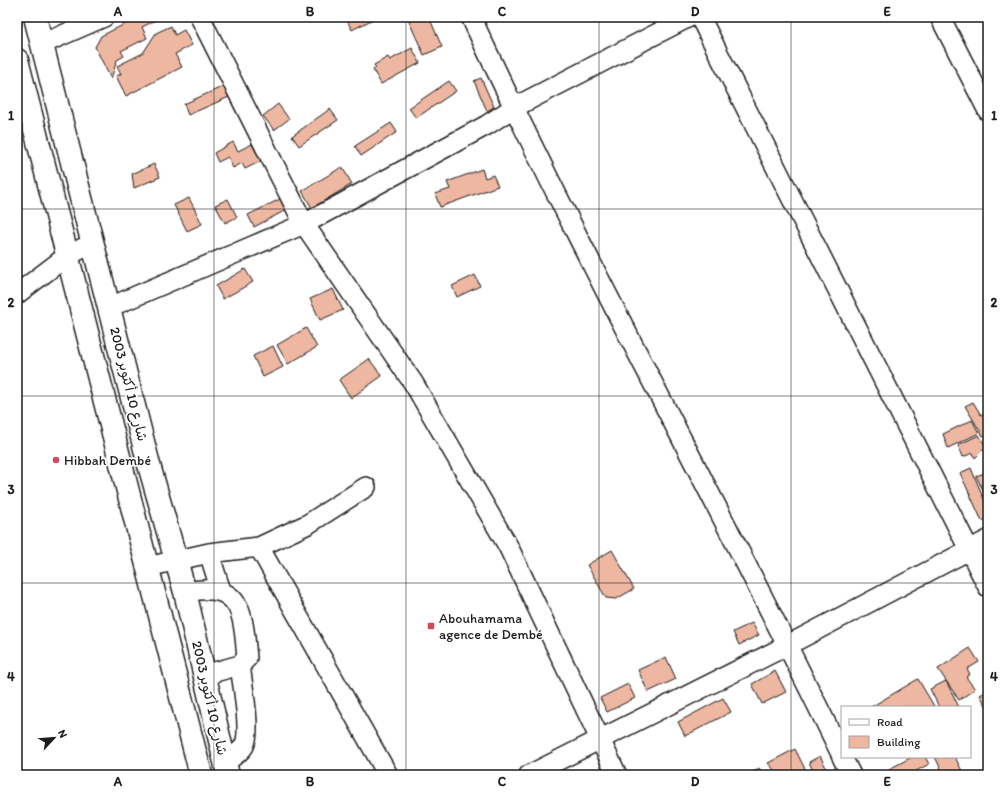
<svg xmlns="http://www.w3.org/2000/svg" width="1005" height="792" font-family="Itim,'Playpen Sans Arabic',sans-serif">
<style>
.building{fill:#edb7a1;stroke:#1c1c1c}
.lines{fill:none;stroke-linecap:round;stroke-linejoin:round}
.minor-casing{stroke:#1c1c1c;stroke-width:22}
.highway-casing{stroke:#1c1c1c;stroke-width:25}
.minor{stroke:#fff;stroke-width:19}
.highway{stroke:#fff;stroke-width:22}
.grid{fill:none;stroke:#1c1c1c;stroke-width:1;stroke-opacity:0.55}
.poi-dot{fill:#d1495b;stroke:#fff;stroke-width:1.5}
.labels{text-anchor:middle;stroke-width:3.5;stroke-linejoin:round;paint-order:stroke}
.street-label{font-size:14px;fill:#1c1c1c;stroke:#fff}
.poi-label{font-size:14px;fill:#1c1c1c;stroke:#fff;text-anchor:start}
.neatline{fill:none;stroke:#1c1c1c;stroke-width:1.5}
.grid-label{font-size:13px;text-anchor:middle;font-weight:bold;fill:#1c1c1c}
</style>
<rect width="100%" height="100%" fill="#fff"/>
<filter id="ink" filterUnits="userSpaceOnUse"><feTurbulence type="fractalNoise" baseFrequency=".025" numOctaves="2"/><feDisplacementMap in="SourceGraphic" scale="8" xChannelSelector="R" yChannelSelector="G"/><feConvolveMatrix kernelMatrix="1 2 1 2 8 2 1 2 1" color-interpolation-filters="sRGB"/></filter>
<g filter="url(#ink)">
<path class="building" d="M139,17H154L156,20L142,27L147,38L121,51L124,56L117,60L111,79L95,47L101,36Z
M352,17H377L352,30L347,20Z
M407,17H429L442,47L424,55Z
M171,26L175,35L184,30L192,45L175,54L182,67L126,96L116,76L121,74L117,66L143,53L156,33Z
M412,48L420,63L381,84L373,70L376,68L374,65L388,57L390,60Z
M481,78L494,107L487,111L474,81Z
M449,81L456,91L416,118L409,108Z
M224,86L229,97L188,115L184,104Z
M278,104L289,119L274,130L263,116Z
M330,109L338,120L299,146L292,136Z
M391,123L397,132L361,156L355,146Z
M233,142L238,151L252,144L261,161L245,169L242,163L233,168L228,157L218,162L214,153Z
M154,164L160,177L134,188L132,174Z
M342,167L352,184L312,208L302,191Z
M482,169L485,178L493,175L498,186L440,207L435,194L450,189L447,182Z
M284,197L290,208L254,227L248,215Z
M189,198L202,224L187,231L174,205Z
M228,199L237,217L225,223L215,205Z
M245,269L253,282L223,299L216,286Z
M475,275L480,286L457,297L452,286Z
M333,289L343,310L320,320L310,299Z
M306,328L317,347L288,364L277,345Z
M273,346L283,367L263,377L253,356Z
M369,359L382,376L351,398L339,380Z
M973,402L981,415L988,411V434L983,436L965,406Z
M972,420L979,433L948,448L943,434Z
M979,435L986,447L975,458L973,453L963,457L958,445Z
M971,468L988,509V518L982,521L960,473Z
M988,472V489L984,492L976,476Z
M612,550L634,589L616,599L606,598L587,565Z
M752,623L759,635L739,645L733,632Z
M970,648L979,662L967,669L970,674L966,677L975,689L959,700L938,669Z
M666,657L676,679L648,692L638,670Z
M775,671L786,692L762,704L752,684Z
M918,679L934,706L931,707H871Z
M946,681L959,707H939L930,689Z
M628,684L635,698L607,712L600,698Z
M988,691V709L980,695Z
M723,698L731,712L685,736L678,722Z
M795,749L808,775H778L768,763Z
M820,756L830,775H815L809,762Z
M912,757H925L929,764L909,775H892L889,769Z
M935,757H955L964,775H944Z
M759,768L764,775H748Z"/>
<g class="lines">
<g class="minor-casing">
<path id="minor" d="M200,17L304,224L414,384L508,546L617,775
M471,17C587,267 722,508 842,756
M700,17L988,587
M940,17L988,111
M42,44L104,17
M17,294L67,256L93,243
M110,307L304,224L487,125L513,108L689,17
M259,547L308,524L366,487
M209,553L221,591
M147,567L209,553L259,547L388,775
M185,592C193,591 202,589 210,590C246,591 244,632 247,658L240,665L204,675
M842,757L851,775
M225,762C231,758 240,753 244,746C252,732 242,683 240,665
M529,775L788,645L988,540"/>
</g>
<g class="highway-casing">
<path id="highway" d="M35,17L149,465L185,592L228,775
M17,60L201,775"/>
</g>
<use href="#minor" class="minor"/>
<use href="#highway" class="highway"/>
</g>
</g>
<path class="grid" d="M214,17V775M406,17V775M599,17V775M791,17V775M17,209H988M17,396H988M17,583H988"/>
<g class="poi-dot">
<circle cx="56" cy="460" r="4"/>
<rect x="427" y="622" width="8" height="8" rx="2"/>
</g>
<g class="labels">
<g class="street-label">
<text transform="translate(129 384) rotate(76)" y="5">شارع 10 أكتوبر 2003</text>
<text transform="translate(210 698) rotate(77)" y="5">شارع 10 أكتوبر 2003</text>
</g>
<g class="poi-label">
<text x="64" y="465">Hibbah Dembé</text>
<text x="439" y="623">Abouhamama<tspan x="439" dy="16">agence de Dembé</tspan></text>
</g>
</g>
<rect width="1005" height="792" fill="none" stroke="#fff" stroke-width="44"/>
<rect x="841" y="706" width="130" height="52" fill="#ffffff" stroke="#a4a4a4"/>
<rect x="849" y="719" width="20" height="6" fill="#ffffff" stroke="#a4a4a4"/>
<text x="877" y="726" font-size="12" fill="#1c1c1c">Road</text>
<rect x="849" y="736" width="20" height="12" fill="#edb7a1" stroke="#a4a4a4"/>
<text x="877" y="746" font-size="12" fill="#1c1c1c">Building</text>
<g transform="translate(54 738) rotate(64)" stroke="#ffffff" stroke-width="3" paint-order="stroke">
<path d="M0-3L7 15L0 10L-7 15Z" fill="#1c1c1c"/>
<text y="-6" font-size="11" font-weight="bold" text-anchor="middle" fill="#1c1c1c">N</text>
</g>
<rect x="22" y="22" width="961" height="748" class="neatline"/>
<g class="grid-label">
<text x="118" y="16">A</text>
<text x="310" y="16">B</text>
<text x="502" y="16">C</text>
<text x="695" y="16">D</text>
<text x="887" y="16">E</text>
<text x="11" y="120">1</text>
<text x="994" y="120">1</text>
<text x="11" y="307">2</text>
<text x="994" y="307">2</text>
<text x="11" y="494">3</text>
<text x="994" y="494">3</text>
<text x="11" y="681">4</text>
<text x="994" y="681">4</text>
<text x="118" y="786">A</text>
<text x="310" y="786">B</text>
<text x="502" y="786">C</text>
<text x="695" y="786">D</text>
<text x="887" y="786">E</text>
</g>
</svg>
